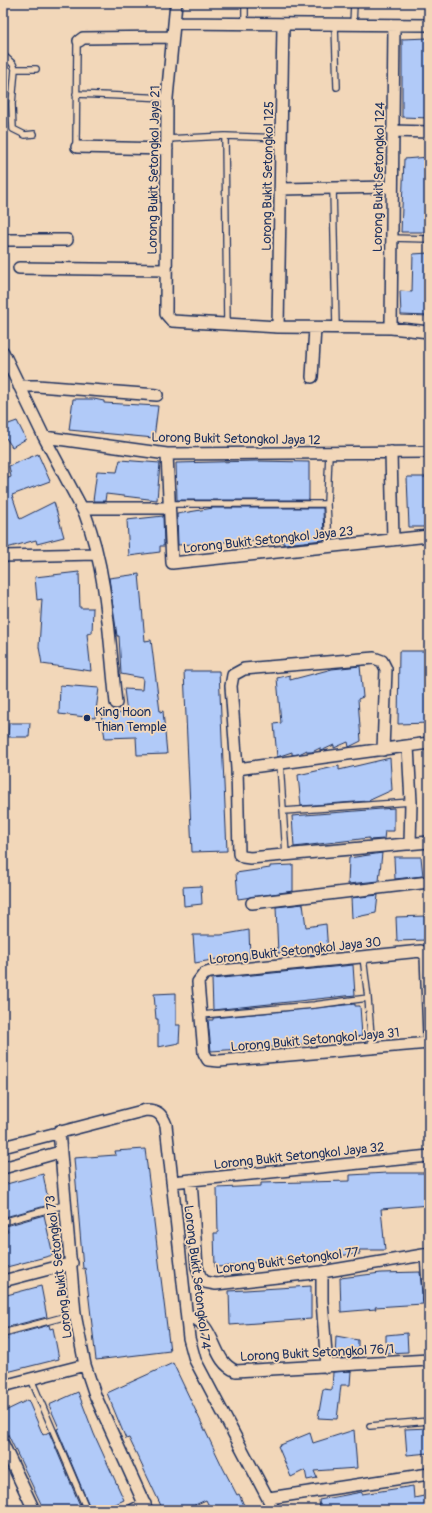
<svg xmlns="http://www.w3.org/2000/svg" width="432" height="1513" font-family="Pangolin,sans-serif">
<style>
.building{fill:#b1caf8;stroke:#1b2f5e}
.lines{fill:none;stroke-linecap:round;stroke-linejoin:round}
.service-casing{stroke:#1b2f5e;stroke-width:8}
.minor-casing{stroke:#1b2f5e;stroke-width:14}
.service{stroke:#f2d7b9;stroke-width:5.5}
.minor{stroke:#f2d7b9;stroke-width:11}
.poi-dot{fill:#1b2f5e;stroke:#f2d7b9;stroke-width:1.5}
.labels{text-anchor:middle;stroke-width:3.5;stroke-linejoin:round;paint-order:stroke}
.street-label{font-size:13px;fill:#1b2f5e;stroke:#f2d7b9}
.poi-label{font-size:13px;fill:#1b2f5e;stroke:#f2d7b9;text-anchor:start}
</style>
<rect width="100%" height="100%" fill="#f2d7b9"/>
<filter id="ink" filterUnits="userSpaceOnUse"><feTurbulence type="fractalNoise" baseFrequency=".025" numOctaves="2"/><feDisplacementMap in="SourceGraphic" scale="8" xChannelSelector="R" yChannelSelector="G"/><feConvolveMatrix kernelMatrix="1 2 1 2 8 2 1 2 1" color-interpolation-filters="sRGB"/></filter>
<g filter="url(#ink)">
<path class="building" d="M429,38V118L402,117V39Z
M429,157V232H401L404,159Z
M429,253V316L401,315L400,291L412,292L413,254Z
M73,399H94L104,401V403L158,406L154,438L69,430Z
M17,421L26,439L12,447L6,438L3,439V426Z
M38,454L50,481L12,495L20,519L54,502L64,537L37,544L36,540L3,549V480L11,477L9,466Z
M120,460L160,463L157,500L106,494L105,501H93L97,471L117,472Z
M255,461L309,462V500H177L176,463Z
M407,477H429V527H409Z
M213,508H323L324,540L283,544V541L257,543V540L178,545L177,514Z
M163,516L164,546H160V552L129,556L127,520Z
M79,572L80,608H93L92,633L87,634L91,671L42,664L39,647L42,599L37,600L35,577Z
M139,574L145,641L151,640L160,712L163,711L167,754L137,755L136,737L105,738L101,714L127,713L124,689L142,690L143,678L121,674L119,636H117L109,578Z
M399,651H429V723L398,724Z
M360,666L363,697L358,699L361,741L349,747L348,742L334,748V745L323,750L320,751V748L312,752H307V750L299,754L292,755V752L277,757L274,724L281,723L277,678L290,675V680L332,669Z
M184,671H219L227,851L192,852Z
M60,685L99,688L95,718L59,714Z
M9,723H30L29,737H8Z
M390,758L392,790L368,801L301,806L298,775L339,766V770Z
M394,808V831H385L384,839L369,840V838L294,847L292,816Z
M382,853L379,881L348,884L349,858Z
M394,857H421L423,876L395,879Z
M293,865V891L238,899L236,873L270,868V866Z
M201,886L202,904L184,906L183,887Z
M378,895L376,913L352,918L351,898Z
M303,904L306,927L326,924L328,953L308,955V951L278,953L276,907Z
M425,916L426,940L397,941L396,917Z
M249,930L250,958L229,961V957L195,963L193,935H221Z
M353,965L355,995L213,1010L212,979Z
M176,993V1025H180L179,1043L158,1047V1019H156L154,994Z
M355,1004V1006H360L362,1036L286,1046L211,1051L208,1020H213V1018Z
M145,1149L170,1351L96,1360L89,1299L85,1268L83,1269L74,1158L116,1155L115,1151Z
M387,1173H429V1205L381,1209L385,1250H359L360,1254L288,1259L250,1263V1265L215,1267L214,1233H218L217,1188L261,1186V1183L350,1181V1175Z
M43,1174L49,1205L5,1217L3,1185Z
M44,1215L53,1255L3,1268V1233L8,1232L6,1226Z
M420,1272L423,1304L375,1307L376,1309L341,1312L340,1278L381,1273Z
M41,1286L47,1317L4,1328L3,1296Z
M311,1286V1319L230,1325L229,1291Z
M49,1325L50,1329L53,1328L59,1359L3,1373V1341L7,1340L6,1337Z
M407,1333L408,1352L386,1353V1335Z
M336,1336L358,1340V1357L335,1358Z
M173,1363L223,1468L237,1495L239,1494L246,1510H211L206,1500L184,1510H163L129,1438L126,1439L107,1393Z
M351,1371L350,1385H341L337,1419L318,1418L323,1389L332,1390L333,1372Z
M78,1392L94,1434L124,1500L103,1510H91L57,1429L59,1428L49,1405Z
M28,1400L43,1435L49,1432L82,1510H44L3,1424V1412Z
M429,1428V1453L407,1455L405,1429Z
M354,1430L357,1468L314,1471L317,1478L307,1480L305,1470L291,1477L278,1446L310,1433L313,1443Z
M413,1486L414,1498L429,1495V1510H320L319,1500L362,1492V1494Z"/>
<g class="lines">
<g class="service-casing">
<path id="service" d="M245,24V3
M335,25L337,87
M353,25L354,3
M3,55L13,64L15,69L12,104L13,129L25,135L34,134
M15,69H36
M76,94L167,98
M225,136L227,325
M167,139L225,136L281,138
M77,147L76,144L77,45L79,41
M333,188L336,327
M391,238L429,239
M329,453L327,504L329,547
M169,504H327
M280,763L286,855
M284,811L411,802
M363,957L368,998L372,1048
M201,1015L314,1005L368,998
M3,1222L64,1205
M3,1333L75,1314
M31,1379L87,1510
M370,1426L429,1421"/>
</g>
<g class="minor-casing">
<path id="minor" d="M176,3L167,98L166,314L172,321L278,327L391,328L429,332
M175,23L429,25
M79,41L83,38L172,37
M392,131L429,132
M77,147L167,149
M280,189L391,187
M3,240H67
M19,268L165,270
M278,327L283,24
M391,328L394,25
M3,352L44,437L85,514C108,574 109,641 116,703
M312,377L315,328
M19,386H37L157,395
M44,437L167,454L429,452
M391,452L393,540
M167,454L172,563L429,536
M82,508H169
M3,556L97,554
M408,746L411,802L410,844
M383,750L386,669L382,661L374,658L244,669L233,675L231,686L237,769L239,854L243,857L250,858L429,842
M237,769L429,743
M252,903L429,882
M429,1037L426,956L421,951L210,972L204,974L198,982L204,1053L208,1060L219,1061L429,1043
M59,1131L75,1314L85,1365L95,1395L147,1510
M3,1147L146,1110C157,1110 162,1114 166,1125L189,1338L195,1360L274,1510
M3,1168L60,1152
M191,1180L197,1267L200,1276L205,1282L216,1284L322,1272L429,1254
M172,1182L429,1156
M426,1255L429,1299
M322,1272V1301L327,1367
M3,1281L72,1263
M187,1315C218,1324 210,1361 236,1371L429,1360
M3,1386L85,1365
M3,1444L34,1510
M269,1498L429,1474
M133,1510L145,1504"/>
</g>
<use href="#service" class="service"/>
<use href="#minor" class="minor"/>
</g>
</g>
<circle class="poi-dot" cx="87" cy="718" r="4"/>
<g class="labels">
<g class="street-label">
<text transform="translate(153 170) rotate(-89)" y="5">Lorong Bukit Setongkol Jaya 21</text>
<text transform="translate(267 176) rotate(-89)" y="5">Lorong Bukit Setongkol 125</text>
<text transform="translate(378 177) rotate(-89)" y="5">Lorong Bukit Setongkol 124</text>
<text transform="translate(236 438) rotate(1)" y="5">Lorong Bukit Setongkol Jaya 12</text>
<text transform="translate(268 539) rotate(-6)" y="5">Lorong Bukit Setongkol Jaya 23</text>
<text transform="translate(295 950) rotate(-6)" y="5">Lorong Bukit Setongkol Jaya 30</text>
<text transform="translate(315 1039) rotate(-5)" y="5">Lorong Bukit Setongkol Jaya 31</text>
<text transform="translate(299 1155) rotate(-6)" y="5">Lorong Bukit Setongkol Jaya 32</text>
<text transform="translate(287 1260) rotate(-7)" y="5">Lorong Bukit Setongkol 77</text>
<text transform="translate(58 1267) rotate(-97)" y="5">Lorong Bukit Setongkol 73</text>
<text transform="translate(198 1277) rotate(83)" y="5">Lorong Bukit Setongkol 74</text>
<text transform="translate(317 1352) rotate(-3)" y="5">Lorong Bukit Setongkol 76/1</text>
</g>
<g class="poi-label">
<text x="95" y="716">King Hoon<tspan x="95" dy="15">Thian Temple</tspan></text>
</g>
</g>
<rect width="432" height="1513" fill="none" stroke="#f2d7b9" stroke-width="16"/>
<rect x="8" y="8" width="416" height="1497" fill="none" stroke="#1b2f5e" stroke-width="1.5" filter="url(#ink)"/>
</svg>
